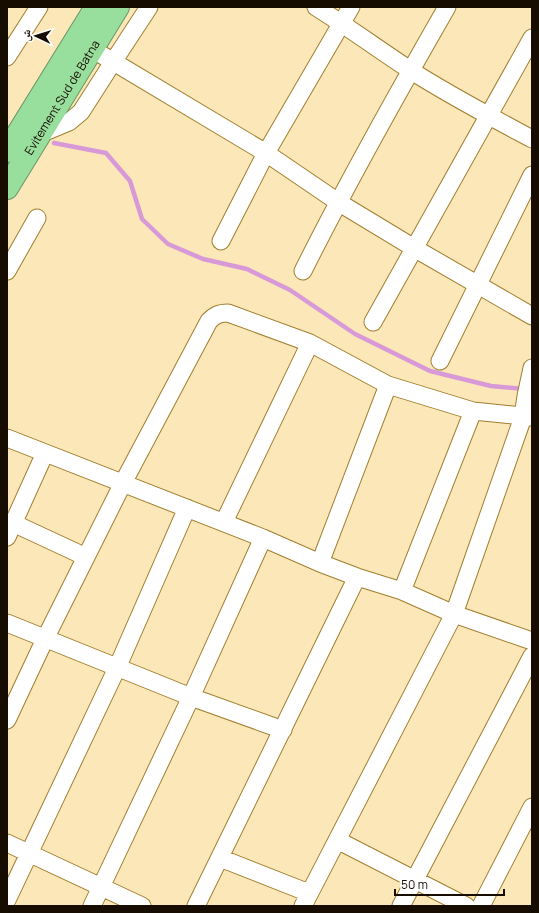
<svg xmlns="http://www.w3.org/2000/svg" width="539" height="913" font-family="Manrope,'Noto Naskh Arabic',sans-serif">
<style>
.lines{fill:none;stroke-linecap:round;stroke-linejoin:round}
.stream{stroke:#d799d7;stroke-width:4.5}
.minor-casing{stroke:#a07f2d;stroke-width:19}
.highway-casing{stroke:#6a9567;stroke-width:24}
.minor{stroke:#fff;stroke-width:17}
.highway{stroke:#98df9e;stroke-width:22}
.labels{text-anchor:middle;stroke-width:3.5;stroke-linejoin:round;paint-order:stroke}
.street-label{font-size:12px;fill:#160c00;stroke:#fff}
</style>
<rect width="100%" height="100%" fill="#fce7b9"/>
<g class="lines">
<path class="stream" d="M54,143L106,153L130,181L142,219L168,244L203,259L247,269L290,290L355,334L430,371L491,386L524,389"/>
<g class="minor-casing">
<path id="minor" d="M316,7C348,27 378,49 410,70C449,95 491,117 532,139
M92,49L266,153L338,202L414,248L532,316
M7,57L39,7
M40,134L69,122L81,112L113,62L149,7
M221,241L266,153L351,7
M7,271L37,218
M303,271C348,181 397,94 447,7
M373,322L532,38
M440,361L532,175
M7,438L263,538L320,563L357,577L402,591L454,614L532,641
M224,522L310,343
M13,523L86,557
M7,537L45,453
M320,563L388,385
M402,591L473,411
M7,623L191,697L283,730
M7,720L45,639L123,483L209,321C215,315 219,313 228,313L310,343L388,385L473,411L532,417
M337,840L466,906
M7,843L142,906
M220,858L309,893
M7,900L117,668L187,508
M92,906L191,697L263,538
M196,906L357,577
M303,906L454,614L523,417L526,396L532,368
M401,906L532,656
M481,906L532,807"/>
</g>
<g class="highway-casing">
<g id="highway">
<path d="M7,151L96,7"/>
<path id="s1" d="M7,188L118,7"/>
</g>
</g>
<use href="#minor" class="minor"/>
<use href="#highway" class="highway"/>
</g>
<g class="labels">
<g class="street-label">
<text dy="4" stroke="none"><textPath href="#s1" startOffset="106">Evitement Sud de Batna</textPath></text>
</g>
</g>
<rect width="539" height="913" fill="none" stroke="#160c00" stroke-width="16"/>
<g transform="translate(36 36) rotate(274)" stroke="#ffffff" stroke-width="3" paint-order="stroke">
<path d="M0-3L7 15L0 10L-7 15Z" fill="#160c00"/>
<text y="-6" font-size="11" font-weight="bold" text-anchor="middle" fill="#160c00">ش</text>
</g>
<path d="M395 889v6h109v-6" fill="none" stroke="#160c00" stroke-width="2"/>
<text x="401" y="889" font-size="12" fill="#160c00" stroke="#ffffff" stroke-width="3" paint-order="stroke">50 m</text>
</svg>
